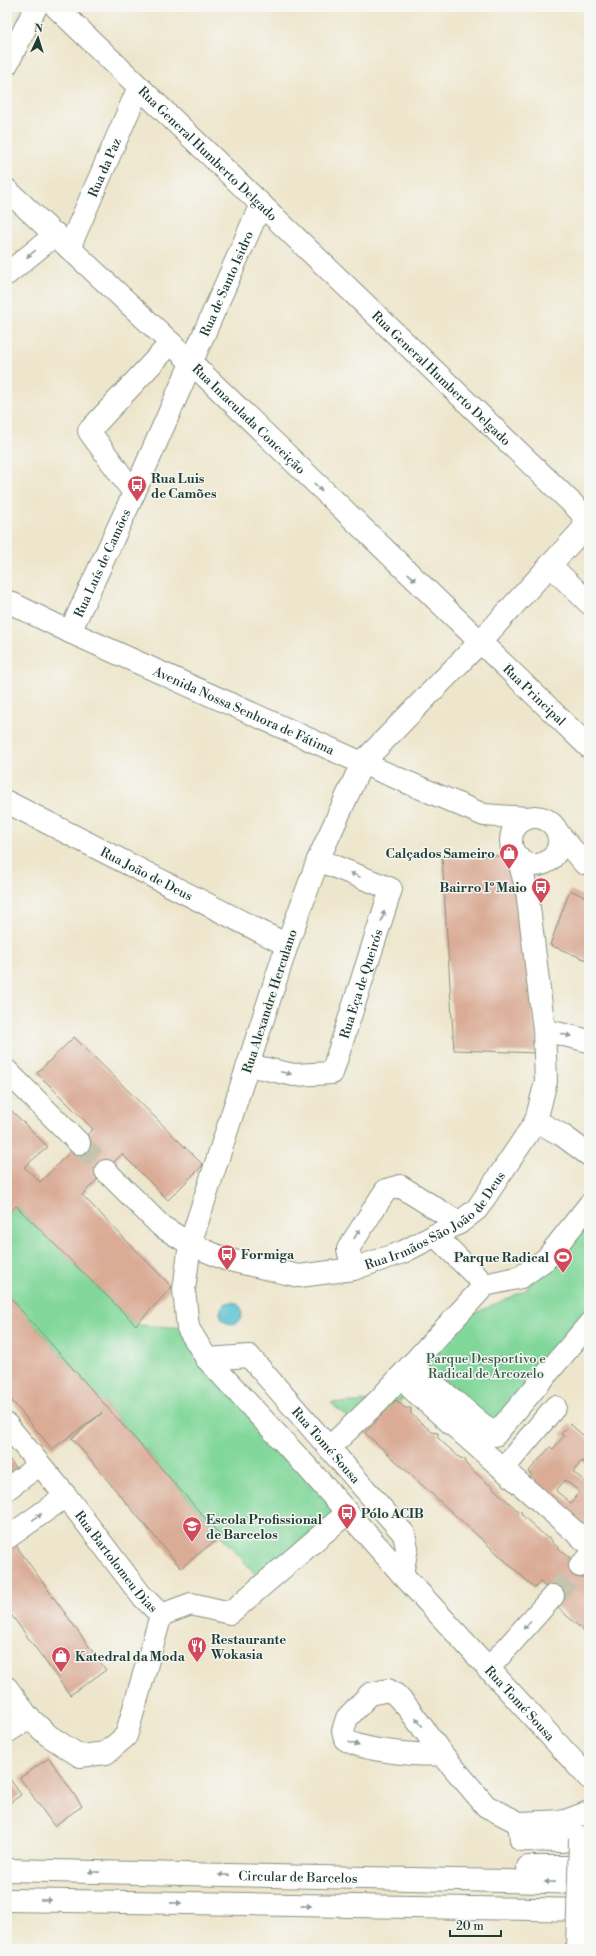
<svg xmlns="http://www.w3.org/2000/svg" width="596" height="1956" font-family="'Libre Bodoni',serif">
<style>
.green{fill:#81d79a;stroke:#508a67}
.water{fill:#55c0d1;stroke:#3a7e82}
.building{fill:#daac96;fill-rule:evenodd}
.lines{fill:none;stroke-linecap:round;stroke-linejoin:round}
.minor-tunnel{stroke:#c5c4ae;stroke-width:22;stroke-dasharray:22 11;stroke-linecap:butt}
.minor-casing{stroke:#869280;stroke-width:24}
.major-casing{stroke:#869280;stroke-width:24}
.minor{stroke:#fff;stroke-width:22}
.major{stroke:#fff;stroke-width:22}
.minor-bridge-casing{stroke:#869280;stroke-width:24;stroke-linecap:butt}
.minor-bridge{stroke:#fff;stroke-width:22}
.oneway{fill:#8f9e9a}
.labels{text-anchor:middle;stroke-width:3;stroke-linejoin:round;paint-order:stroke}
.street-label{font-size:13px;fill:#1f3d34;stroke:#f6f6f2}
.poi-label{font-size:13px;font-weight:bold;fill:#1f3d34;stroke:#f6f6f2;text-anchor:start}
.park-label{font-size:13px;fill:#335c48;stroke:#f6f6f2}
</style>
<rect width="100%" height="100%" fill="#f6f6f2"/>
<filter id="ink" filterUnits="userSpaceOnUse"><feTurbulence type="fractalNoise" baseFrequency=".025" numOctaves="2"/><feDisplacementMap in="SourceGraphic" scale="8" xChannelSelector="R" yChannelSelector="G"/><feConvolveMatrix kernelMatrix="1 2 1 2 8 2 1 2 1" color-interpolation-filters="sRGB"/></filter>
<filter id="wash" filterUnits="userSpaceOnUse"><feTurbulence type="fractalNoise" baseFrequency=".012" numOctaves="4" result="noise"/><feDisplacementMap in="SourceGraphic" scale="16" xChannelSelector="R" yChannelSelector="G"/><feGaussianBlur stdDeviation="0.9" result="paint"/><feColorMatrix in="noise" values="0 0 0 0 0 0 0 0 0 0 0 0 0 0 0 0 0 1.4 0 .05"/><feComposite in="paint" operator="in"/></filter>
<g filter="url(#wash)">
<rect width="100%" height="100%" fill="#eee6cc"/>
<path class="green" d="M589,1205V1324L492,1439L422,1382L365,1433L331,1403L378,1401L447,1326L526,1290L546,1259Z
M16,1206L136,1325L188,1328L341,1515L264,1584L7,1294V1215Z"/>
<path class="water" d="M220 1313a11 11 0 1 1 22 0a11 11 0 1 1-22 0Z"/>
<g id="blocks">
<path class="building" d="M442,856H513L538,1053L454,1050Z
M570,890L589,899V961L550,945Z
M74,1037L203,1165L168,1200L122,1154L82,1195L172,1287L136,1325L16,1206L7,1215V1106L48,1147L24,1167L40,1182L93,1129L37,1073Z
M7,1294L221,1536L181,1568L72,1438L102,1413L52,1449L7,1395V1375L13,1371L7,1364Z
M396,1400L405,1408H411V1414L432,1432L438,1433V1438L460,1458L465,1459L466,1464L488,1484L492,1485L494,1489L517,1510L521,1511L522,1515L546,1537H550L552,1542L583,1570L588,1571L589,1636L554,1604L558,1599L540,1582L535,1588L365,1433Z
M570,1424L589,1440V1467L582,1461L573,1472L587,1483L589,1481V1535L526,1482L532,1475L528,1472L550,1447L553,1449L564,1436L561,1434ZM565,1480L580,1492L571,1503L556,1491Z
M7,1456L16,1468L7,1474Z
M15,1544L106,1670L70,1695L7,1609V1550Z
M49,1758L82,1806L54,1826L20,1778Z
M7,1775L21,1795L7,1805Z"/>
</g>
</g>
<g filter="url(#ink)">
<use href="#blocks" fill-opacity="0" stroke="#869280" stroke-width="1"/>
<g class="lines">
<path class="minor-tunnel" d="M79,1143L106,1171
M553,1596L580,1566"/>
<g class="minor-casing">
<g id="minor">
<path id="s1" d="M56,7L581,512L586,526L479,643L362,763L318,860L287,945L190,1244L184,1290L188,1328L207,1359L307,1467L402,1574L589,1778"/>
<path d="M7,64L36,7"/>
<path id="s2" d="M7,190L171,343L589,747"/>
<path id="s3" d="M69,248L139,87"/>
<path d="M7,274L56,234"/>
<path d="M134,493L89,431L171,343"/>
<path d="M550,565L589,603"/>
<path id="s4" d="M7,601L70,632L362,763L484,815L527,818"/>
<path id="s5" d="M70,632L134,493L261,204"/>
<path id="s6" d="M7,802L287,945"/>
<circle cx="535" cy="841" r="24"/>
<path d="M558,833L584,863"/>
<path d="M544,1030L589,1041"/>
<path id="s7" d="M248,1065L294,1075L332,1073L391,889L318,860"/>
<path d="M7,1071L79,1143"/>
<path d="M536,1121L562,1135L589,1155"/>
<path id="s8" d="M106,1171L161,1226L190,1244L225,1259L299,1276L353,1269L403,1252L459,1223L477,1209L536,1121L546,1081L544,1030L527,891L518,857"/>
<path d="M435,1235L485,1285"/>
<path d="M353,1269L348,1249L386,1190L400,1186L459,1223"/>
<path id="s9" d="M207,1359L249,1356L404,1534L407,1548L402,1574"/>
<path d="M411,1365L495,1435L589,1324"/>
<path d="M412,1389L503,1469"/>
<path d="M555,1407L503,1469L589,1544"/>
<path id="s10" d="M7,1425L66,1496L141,1595L161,1615"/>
<path d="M329,1448L378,1401L485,1285L521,1277L546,1259L589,1205"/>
<path d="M7,1489L39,1465"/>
<path d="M7,1538L66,1496"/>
<path d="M580,1566L589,1558"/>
<path d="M161,1615L191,1604L230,1613L347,1513"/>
<path d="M488,1669L553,1596"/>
<path d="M7,1688L29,1718L49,1736L80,1756L106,1753L126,1736L161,1615"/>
<path d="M7,1732L29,1718"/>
<path d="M442,1754C422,1756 360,1751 345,1739L343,1731L347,1718L370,1694L388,1690L396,1695L408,1708L442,1754L486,1806L519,1823L565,1821L589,1812"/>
<path d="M519,1823L521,1840L562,1841L580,1838"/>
</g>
</g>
<g class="major-casing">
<g id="major">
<path d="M528,1867H589"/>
<path id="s11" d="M7,1870L589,1883"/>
<path d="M7,1900L589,1910"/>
</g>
</g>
<use href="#minor" class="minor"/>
<use href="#major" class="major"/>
<g class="minor-bridge-casing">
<path id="minor-bridge" d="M577,1949L580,1838"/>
</g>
<use href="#minor-bridge" class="minor-bridge"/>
</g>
<defs><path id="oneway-solid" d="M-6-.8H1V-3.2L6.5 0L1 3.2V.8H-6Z"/></defs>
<g class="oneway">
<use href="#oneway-solid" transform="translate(31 254) rotate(141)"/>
<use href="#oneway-solid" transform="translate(318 487) rotate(44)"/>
<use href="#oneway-solid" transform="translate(412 577) rotate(44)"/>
<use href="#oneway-solid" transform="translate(355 875) rotate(-158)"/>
<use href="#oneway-solid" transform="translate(383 916) rotate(-72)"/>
<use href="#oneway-solid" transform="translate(566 1035) rotate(14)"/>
<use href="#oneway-solid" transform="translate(286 1073) rotate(12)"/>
<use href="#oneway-solid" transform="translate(357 1234) rotate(-57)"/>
<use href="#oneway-solid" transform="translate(37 1517) rotate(-35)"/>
<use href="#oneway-solid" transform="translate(527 1625) rotate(132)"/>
<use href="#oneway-solid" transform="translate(419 1722) rotate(-127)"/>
<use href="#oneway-solid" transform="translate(354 1744) rotate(20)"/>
<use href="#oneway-solid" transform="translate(94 1872) rotate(-179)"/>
<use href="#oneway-solid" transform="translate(224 1875) rotate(-179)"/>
<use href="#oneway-solid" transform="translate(550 1882) rotate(-179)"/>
<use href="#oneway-solid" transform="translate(46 1900) rotate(1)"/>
<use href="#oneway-solid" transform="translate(176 1903) rotate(1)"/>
<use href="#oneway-solid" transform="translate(306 1906) rotate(1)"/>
</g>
</g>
<defs>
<g id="bus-pin" transform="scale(1)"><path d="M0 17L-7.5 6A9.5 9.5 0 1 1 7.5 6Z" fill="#d1495b" stroke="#f6f6f2"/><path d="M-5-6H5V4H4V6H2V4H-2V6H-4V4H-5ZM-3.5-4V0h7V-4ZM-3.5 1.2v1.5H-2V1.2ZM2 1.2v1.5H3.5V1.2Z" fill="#fff"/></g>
<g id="shop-pin" transform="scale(1)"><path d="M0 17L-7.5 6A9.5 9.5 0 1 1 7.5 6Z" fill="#d1495b" stroke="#f6f6f2"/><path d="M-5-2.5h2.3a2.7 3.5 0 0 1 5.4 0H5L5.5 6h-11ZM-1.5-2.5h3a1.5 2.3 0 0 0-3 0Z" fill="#fff"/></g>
<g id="stadium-pin" transform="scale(1)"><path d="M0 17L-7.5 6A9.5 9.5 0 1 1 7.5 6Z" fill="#d1495b" stroke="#f6f6f2"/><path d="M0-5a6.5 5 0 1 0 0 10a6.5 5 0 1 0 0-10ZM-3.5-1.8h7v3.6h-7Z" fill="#fff"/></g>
<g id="school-pin" transform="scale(1)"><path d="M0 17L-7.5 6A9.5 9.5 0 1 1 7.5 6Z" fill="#d1495b" stroke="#f6f6f2"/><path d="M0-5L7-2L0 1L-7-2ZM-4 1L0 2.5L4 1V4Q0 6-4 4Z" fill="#fff"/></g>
<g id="restaurant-pin" transform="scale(1)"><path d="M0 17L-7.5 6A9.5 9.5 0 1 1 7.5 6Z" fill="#d1495b" stroke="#f6f6f2"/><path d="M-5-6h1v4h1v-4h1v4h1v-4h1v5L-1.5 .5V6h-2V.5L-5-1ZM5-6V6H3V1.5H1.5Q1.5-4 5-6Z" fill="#fff"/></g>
</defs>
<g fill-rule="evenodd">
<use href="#bus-pin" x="137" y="485"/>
<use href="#shop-pin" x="509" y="853"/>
<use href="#bus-pin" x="541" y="887"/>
<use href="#bus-pin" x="227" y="1254"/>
<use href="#stadium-pin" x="563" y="1257"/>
<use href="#bus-pin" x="347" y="1513"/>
<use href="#school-pin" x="192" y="1526"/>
<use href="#restaurant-pin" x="197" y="1646"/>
<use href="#shop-pin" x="61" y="1656"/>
</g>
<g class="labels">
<g class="street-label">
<text dy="5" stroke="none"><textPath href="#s1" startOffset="211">Rua General Humberto Delgado</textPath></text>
<text dy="5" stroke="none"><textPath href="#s3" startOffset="88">Rua da Paz</textPath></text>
<text dy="5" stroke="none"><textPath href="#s5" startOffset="382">Rua de Santo Isidro</textPath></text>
<text dy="5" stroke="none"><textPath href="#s1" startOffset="535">Rua General Humberto Delgado</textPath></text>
<text dy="5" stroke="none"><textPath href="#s2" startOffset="333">Rua Imaculada Conceição</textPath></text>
<text dy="5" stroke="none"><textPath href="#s5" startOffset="76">Rua Luís de Camões</textPath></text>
<text dy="5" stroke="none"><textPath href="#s2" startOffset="730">Rua Principal</textPath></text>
<text dy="5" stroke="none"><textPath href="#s4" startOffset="261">Avenida Nossa Senhora de Fátima</textPath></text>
<text dy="5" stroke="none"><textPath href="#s6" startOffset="157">Rua João de Deus</textPath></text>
<text dy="5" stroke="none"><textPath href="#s7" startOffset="179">Rua Eça de Queirós</textPath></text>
<text transform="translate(269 1001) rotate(-72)" y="5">Rua Alexandre Herculano</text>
<text dy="5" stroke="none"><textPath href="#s8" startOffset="378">Rua Irmãos São João de Deus</textPath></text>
<text dy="5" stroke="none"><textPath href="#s9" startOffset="160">Rua Tomé Sousa</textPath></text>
<text dy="5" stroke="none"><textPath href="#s10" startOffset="175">Rua Bartolomeu Dias</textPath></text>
<text dy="5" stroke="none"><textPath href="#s1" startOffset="2167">Rua Tomé Sousa</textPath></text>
<text dy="5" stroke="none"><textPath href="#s11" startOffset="291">Circular de Barcelos</textPath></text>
</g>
<g class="poi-label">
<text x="151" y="483">Rua Luis<tspan x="151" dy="15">de Camões</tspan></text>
<text x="495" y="858" text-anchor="end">Calçados Sameiro</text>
<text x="527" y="892" text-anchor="end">Bairro 1º Maio</text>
<text x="241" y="1259">Formiga</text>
<text x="549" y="1262" text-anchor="end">Parque Radical</text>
<text x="361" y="1518">Pólo ACIB</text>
<text x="206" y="1524">Escola Profissional<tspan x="206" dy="15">de Barcelos</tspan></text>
<text x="211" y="1644">Restaurante<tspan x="211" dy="15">Wokasia</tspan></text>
<text x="75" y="1661">Katedral da Moda</text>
</g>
<g class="park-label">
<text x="486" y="1363">Parque Desportivo e<tspan x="486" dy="15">Radical de Arcozelo</tspan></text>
</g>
</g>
<rect width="596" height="1956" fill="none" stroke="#f6f6f2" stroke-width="24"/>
<g transform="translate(38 38) rotate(4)" stroke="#f6f6f2" stroke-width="3" paint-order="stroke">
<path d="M0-3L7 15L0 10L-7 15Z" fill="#1f3d34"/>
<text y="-6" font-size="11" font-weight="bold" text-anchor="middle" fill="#1f3d34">N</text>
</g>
<path d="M450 1930v6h51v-6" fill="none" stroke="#1f3d34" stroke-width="2"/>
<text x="456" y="1930" font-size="12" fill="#1f3d34" stroke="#f6f6f2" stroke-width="3" paint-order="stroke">20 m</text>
</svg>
